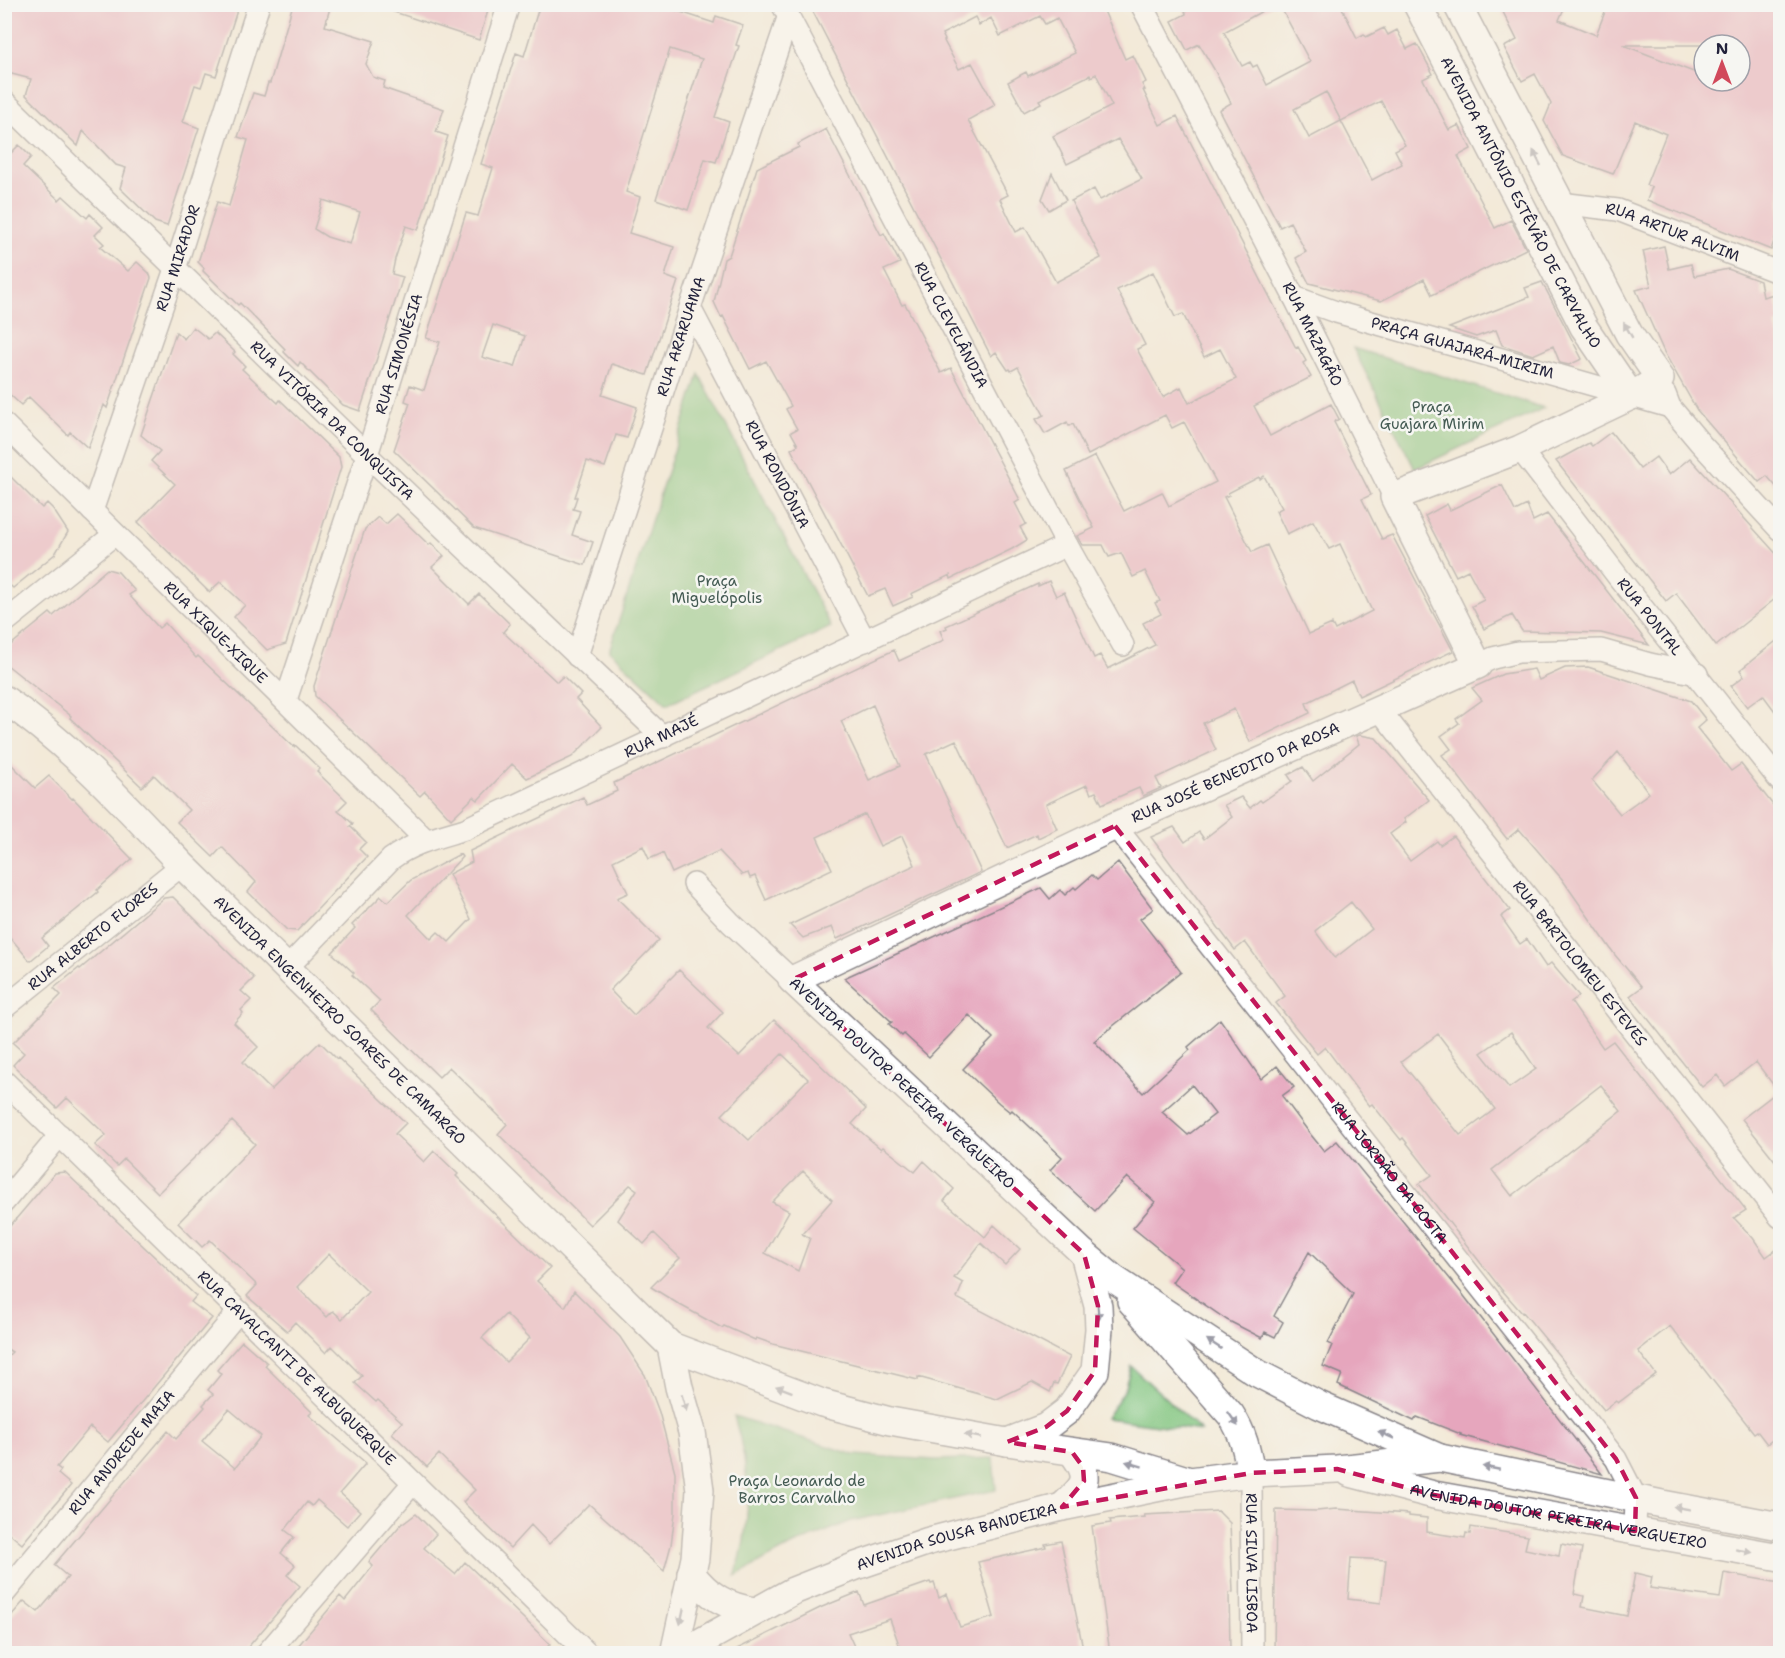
<svg xmlns="http://www.w3.org/2000/svg" width="1785" height="1658" font-family="'Shantell Sans',sans-serif">
<style>
.green{fill:#82c57f;stroke:#52745d;stroke-width:1.5}
.building{fill:#e6a6bd;fill-rule:evenodd}
.lines{fill:none;stroke-linecap:round;stroke-linejoin:round}
.minor-casing{stroke:#8a868a;stroke-width:24}
.tertiary-casing{stroke:#8a868a;stroke-width:30}
.minor{stroke:#fff;stroke-width:21}
.tertiary{stroke:#fff;stroke-width:27}
.oneway{fill:#9c9ca7}
.marked{fill:none;stroke:#c2185b;stroke-width:4.5;stroke-dasharray:12 8;stroke-linejoin:round}
.labels{text-anchor:middle;stroke-width:5;stroke-linejoin:round;paint-order:stroke}
.street-label{font-size:15px;fill:#22223b;stroke:#f6f6f2}
.park-label{font-size:15px;fill:#445b53;stroke:#f6f6f2}
</style>
<rect width="100%" height="100%" fill="#f6f6f2"/>
<filter id="ink" filterUnits="userSpaceOnUse"><feTurbulence type="fractalNoise" baseFrequency=".0167" numOctaves="2"/><feDisplacementMap in="SourceGraphic" scale="12" xChannelSelector="R" yChannelSelector="G"/><feConvolveMatrix kernelMatrix="1 2 1 2 8 2 1 2 1" color-interpolation-filters="sRGB"/></filter>
<filter id="wash" filterUnits="userSpaceOnUse"><feTurbulence type="fractalNoise" baseFrequency=".008" numOctaves="4" result="noise"/><feDisplacementMap in="SourceGraphic" scale="24" xChannelSelector="R" yChannelSelector="G"/><feGaussianBlur stdDeviation="1.35" result="paint"/><feColorMatrix in="noise" values="0 0 0 0 0 0 0 0 0 0 0 0 0 0 0 0 0 1.4 0 .05"/><feComposite in="paint" operator="in"/></filter>
<g filter="url(#wash)">
<rect width="100%" height="100%" fill="#f3ead8"/>
<path class="green" d="M1353,348L1544,408L1415,469Z
M699,374L831,627L667,704L610,651V648Z
M1131,1366L1201,1431L1106,1418L1124,1391Z
M734,1416L855,1455L936,1460L993,1458L996,1490L851,1521L789,1547L735,1576C753,1523 750,1468 734,1416Z"/>
<g id="blocks">
<path class="building" d="M4,4H239L216,76L206,73L201,87L195,85L183,122L199,128L167,226L155,222L120,188L126,168L116,165L83,131L78,146L26,95L31,79L4,72Z
M293,4H331L325,26L374,41L366,64L373,77L385,81L383,88L444,109L436,132L448,136L418,230L406,226L395,259L392,274L403,277L360,411L343,405L300,362L298,366L284,352L285,349L240,303L238,305L203,271L204,268L198,262L217,202L229,206L248,140L238,137L253,93L264,96L268,83H270ZM323,200L360,212L350,244L327,237L314,229Z
M382,4H490L479,40L382,8Z
M540,4H656L714,23L716,16L743,25L736,45L739,46L715,117L729,122L716,162L705,159L688,210L656,199L702,59L670,49L626,192L640,197L629,233L674,247L665,276L678,281L647,375L612,364L602,395L637,407L627,438L616,435L605,467L587,461L575,497H577L573,509L580,511L572,535L593,542L585,565L474,528L394,450L410,403L405,401L410,385L424,390L440,342L426,338L466,213L478,216L493,168L481,164L516,53L524,56ZM493,325L525,336L515,367L482,357Z
M809,4H1101L1125,59L1133,55L1146,82L1142,84L1145,90H1143L1160,125L1177,116L1281,319L1296,348L1298,347L1306,361L1303,363L1311,377L1254,406L1270,436L1331,404L1339,419L1334,422L1371,495L1362,499L1382,539L1392,535L1453,651L1359,696L1352,680L1306,703L1310,713L1250,742L1234,709L1203,723L1216,750L1156,778L1161,788L1143,796L1139,788L1102,804L1096,792L1091,794L1087,785L1046,804L1057,829L1038,838L1037,834L1007,848L956,740L926,754L981,872L837,939L832,927L803,938L790,925L915,865L902,836L880,846L865,814L817,837L832,869L766,900L755,876L750,878L748,873L742,875L719,851L672,873L663,853L649,859L643,846L613,861L628,893L617,898L659,940L610,990L634,1015L679,970L723,1012L708,1028L739,1056L774,1020L866,1109L852,1124L881,1149L883,1147L915,1172L924,1161L954,1189L944,1201L985,1237L994,1225L1020,1249L1005,1265L981,1243L954,1278L963,1283L957,1298L1070,1357L1057,1384L1054,1383L1050,1392L1032,1382L997,1399L918,1377V1380L773,1344L756,1338L755,1340L724,1326L722,1328L680,1305L651,1287L680,1258L654,1233L644,1244L618,1220L637,1190L630,1185L590,1225L498,1134L507,1124L476,1093L449,1067L439,1077L371,1010L380,1001L352,975L354,973L332,953L355,928L352,925L381,896L388,902L411,880L460,854L462,857L408,915L431,939L438,932L449,942L471,919L449,874L472,862L470,851L583,797L587,805L617,791L614,783L894,650L899,661L944,640L940,631L947,628L946,626L1038,584V586L1049,581L1056,596L1064,592L1094,658L1100,655L1108,669L1155,645L1143,623L1161,614L1155,603L1160,601L1145,571L1133,577L1121,553L1109,557L1103,545H1082L1077,536L1094,528L1066,471L1095,456L1124,511L1162,492L1169,506L1216,482L1184,422L1172,428L1165,415L1088,455L1073,424L1069,426L1067,422L1045,434L1036,419L1044,415L1018,367L1011,371L1010,369L1008,370L996,352L991,356ZM1040,16L1045,24L1057,18L1075,53L1028,76L1026,72L1008,82L1024,112L1041,103L1039,100L1090,75L1091,77L1096,74L1112,106L1053,136L1067,164L1118,139L1142,179L1100,200L1094,189L1071,201L1101,258L1056,282L1025,227L1016,232L1000,199L1008,195L968,120L995,105L972,63L959,69L944,41L945,40L942,34L975,17L979,25L991,18L1000,36ZM1153,272L1175,317L1183,314L1204,357L1220,349L1236,379L1189,403L1181,387L1163,397L1137,349L1145,345L1117,290ZM1264,476L1282,508L1276,511L1287,534L1313,521L1329,549L1340,544L1372,611L1335,630L1332,624L1309,634L1267,545L1252,552L1224,497L1229,495L1228,493L1259,477L1260,479ZM873,705L900,766L869,780L841,721ZM782,1054L808,1079L749,1140L722,1115ZM803,1171L832,1200L802,1234L810,1238L798,1271L765,1253L789,1211L772,1202Z
M1182,4H1275L1224,32L1242,66L1250,62L1253,67L1257,65L1267,85L1310,62L1279,4H1340L1357,38L1364,34L1366,37L1384,28L1388,35L1397,30L1407,49L1417,44L1433,74L1423,79L1449,130L1459,125L1471,149L1458,156L1495,228L1511,220L1526,249L1432,295L1424,279L1381,301L1309,283L1296,258L1306,252L1290,222L1280,227L1219,110L1231,103L1214,69L1199,44L1187,50L1172,21L1186,14ZM1326,92L1341,121L1309,138L1294,109ZM1381,101L1405,145L1395,150L1402,164L1372,180L1341,121Z
M1499,4H1566L1559,20L1596,35L1608,4H1780V224L1771,250L1647,200L1652,187L1646,185L1666,134L1635,121L1613,174L1563,156L1544,121L1551,104L1535,74L1522,81L1504,47L1517,40ZM1623,45H1740V81H1704V76Z
M826,129L881,235L884,233L900,263L884,270L902,305L905,304L941,373L951,368L1020,500L1015,503L1026,524L1020,527L1027,540L1012,549L951,579L950,575L911,594L913,597L893,606L885,589L868,596L791,449L798,445L791,432L797,429L786,409L791,406L766,361L750,369L723,316L721,317L714,302L724,259L729,256L757,168L799,147L798,144Z
M19,145L31,157L23,166L59,200L63,196L87,218L90,214L103,227L95,235L104,244L100,247L128,271L137,262L149,273L151,278L107,408L104,405L88,448L70,432L68,435L29,397L21,405L4,389V149L10,154Z
M1052,173L1066,200L1049,210L1042,199Z
M1664,246L1669,269L1691,264L1694,276L1728,269L1760,281L1763,297L1774,294L1780,323L1775,324L1780,345V491L1767,476L1759,482L1697,410L1664,352L1636,290L1651,286L1643,251Z
M1542,282L1582,359L1569,365L1560,363L1553,346L1533,355L1502,345L1496,330L1476,337L1449,328L1529,297L1525,288Z
M193,327L208,339L215,333L235,352L233,354L245,366L242,369L278,403L280,400L339,457L341,467L286,644L267,650L234,617L245,605L220,582L209,592L138,522L175,484L151,461L160,451L141,435L176,332L184,339Z
M1611,432L1640,469L1656,457L1669,475L1690,458L1780,558V595L1716,646L1676,593L1666,601L1556,461L1589,443L1592,446Z
M4,470L42,508L47,503L53,509L68,532L55,554L13,588L4,580Z
M1502,485L1515,511L1527,505L1533,521L1547,514L1649,645L1601,633L1522,631L1512,615L1484,629L1472,606L1484,600L1468,570L1456,576L1425,516L1447,504L1450,510Z
M397,514L429,545L431,543L444,556L432,567L469,604L479,594L510,624L503,632L557,682L563,676L581,694L576,699L602,727L572,757L527,778L512,764L478,800L474,797L451,819L425,791L420,796L315,696L314,686L365,529L378,517L386,524Z
M107,569L118,572L135,591L129,595L159,628L165,623L196,658L198,656L294,747L295,745L320,769L317,772L347,801L338,810L353,824L350,826L366,842L359,849L367,857L297,931L287,930L248,892L256,882L222,847L213,857L177,822L189,810L154,775L142,787L70,718L71,716L7,665V648L50,613L53,616Z
M1780,638V718L1763,695L1747,707L1731,686L1744,676L1740,670Z
M1588,667L1691,701L1706,720L1697,728L1731,771L1741,764L1780,814V1167L1742,1119L1778,1091L1756,1062L1725,1086L1717,1075L1702,1087L1630,996L1642,987L1615,955L1562,879L1519,829L1507,839L1442,755L1451,749L1441,736L1459,723L1456,719L1482,700L1472,688L1503,674L1534,669L1539,680L1565,668ZM1618,752L1649,793L1620,814L1592,780Z
M1360,735L1376,738L1429,800L1404,819L1406,822L1390,834L1410,861L1437,841L1440,845L1453,836L1510,910L1501,917L1520,944L1527,939L1546,967L1551,963L1579,996L1571,1002L1603,1048L1613,1041L1746,1210L1734,1218L1753,1238L1766,1257L1780,1247V1434L1767,1444L1757,1431L1754,1433L1670,1326L1638,1351L1656,1374L1618,1403L1616,1401L1604,1410L1523,1312L1522,1313L1501,1289L1419,1184L1432,1175L1403,1138L1401,1140L1372,1104L1369,1106L1325,1047L1317,1054L1276,1003L1285,996L1245,942L1235,950L1151,837L1174,827L1185,842L1199,832L1204,839L1232,817L1224,805L1241,797L1250,808L1260,800L1262,802L1292,781L1288,775L1303,767L1313,781L1359,744L1356,736ZM1351,902L1372,929L1335,958L1315,931ZM1511,1032L1536,1069L1509,1088L1481,1053ZM1438,1034L1495,1109L1460,1135L1401,1062ZM1601,1085L1621,1111L1512,1196L1492,1170Z
M4,757L35,788L49,776L72,799L73,798L132,859L97,890L98,892L42,938L48,946L30,961L4,930Z
M1118,862L1153,909L1140,919L1181,972L1094,1041L1143,1093L1190,1050L1188,1047L1220,1019L1261,1079L1277,1066L1294,1087L1282,1096L1311,1135L1324,1151L1337,1141L1464,1296L1602,1474L1460,1435L1461,1434L1417,1417L1414,1421L1338,1385L1342,1374L1323,1366L1332,1345L1328,1343L1353,1294L1309,1252L1274,1316L1283,1322L1275,1337L1265,1332L1262,1338L1227,1320L1172,1282L1182,1268L1133,1228L1155,1202L1127,1177L1095,1211L1050,1170L1062,1157L1012,1110L1010,1112L999,1103L963,1069L993,1038L969,1015L929,1057L904,1034L902,1036L889,1024L892,1022L844,978L1041,888L1050,899L1060,890L1065,895L1074,887L1076,889L1092,875L1097,880ZM1192,1085L1215,1114L1188,1135L1162,1112Z
M173,897L254,978L241,991L251,1000L241,1010L243,1013L234,1023L258,1047L243,1062L271,1090L320,1042L337,1059L338,1058L406,1123L395,1134L424,1162L434,1151L458,1174L456,1176L550,1268L537,1281L565,1307L574,1291L620,1337L645,1375L659,1412L675,1472V1513L671,1545L664,1571L589,1504L549,1544L531,1525L510,1548L463,1502L475,1490L439,1454L427,1467L392,1433L402,1422L378,1400L376,1402L355,1383L362,1376L332,1346L326,1353L295,1322L287,1331L247,1296L257,1285L210,1240L202,1247L178,1223L255,1144L232,1121L158,1193L124,1159L117,1166L95,1145L106,1135L67,1098L57,1108L13,1065L24,1053L13,1043L61,995L54,988L79,968L80,969L164,898ZM329,1254L368,1292L342,1319L333,1311L327,1317L297,1287ZM506,1314L530,1338L506,1362L482,1338Z
M65,1172L196,1296L191,1302L212,1318L108,1442L90,1427L57,1467L61,1470L58,1474L71,1485L22,1544L4,1529V1360L12,1352L4,1347V1233L55,1173Z
M242,1341L267,1363L265,1366L312,1412L309,1415L366,1463L340,1493L360,1511L347,1526L317,1500L312,1506L307,1502L285,1530L294,1537L281,1553L295,1565L287,1575L300,1586L243,1653H4V1624L24,1601L38,1612L68,1577L54,1565L168,1431L176,1439L205,1407L203,1405L213,1394L208,1390L221,1374L217,1370ZM229,1409L261,1436L235,1468L202,1441Z
M1336,1509L1409,1514V1516L1427,1518V1532L1465,1538L1466,1533L1470,1534L1471,1527L1528,1536L1525,1549L1559,1556L1561,1544L1582,1548L1574,1594L1584,1596L1582,1607L1627,1616L1635,1573L1652,1577L1650,1588L1720,1598L1724,1573L1780,1583V1653H1451L1434,1651V1653H1274L1276,1510L1317,1511ZM1351,1558L1386,1560L1381,1603L1348,1599Z
M1218,1511L1230,1523L1233,1592L1229,1593L1230,1649H1213V1653H1110L1092,1526L1111,1523L1110,1520L1145,1517L1144,1515Z
M416,1514L436,1534L424,1548L455,1574L465,1562L550,1644L542,1653H292L340,1596L345,1601L373,1566L369,1562L403,1522L404,1523Z
M1061,1541L1084,1653H902L890,1619L848,1633L857,1653H729L822,1607L859,1592L864,1605L930,1582L931,1584L934,1583L939,1598L947,1594L960,1627L994,1617L978,1562L1046,1547L1045,1544Z"/>
</g>
</g>
<g filter="url(#ink)">
<use href="#blocks" fill-opacity="0" stroke="#8a868a" stroke-width="1.5"/>
<g class="lines">
<g class="minor-casing">
<g id="minor">
<path id="s1" d="M782,4L1067,545L1123,645"/>
<path id="s2" d="M1141,4L1294,297L1394,497"/>
<path id="s3" d="M4,101L367,455L663,737"/>
<path id="s4" d="M1560,203L1618,210L1780,273"/>
<path id="s5" d="M1294,297L1336,312L1670,407"/>
<path id="s6" d="M690,308L865,641"/>
<path d="M1665,394L1670,407L1701,444L1780,530"/>
<path id="s7" d="M4,424L426,840"/>
<path id="s8" d="M1520,449L1619,578L1780,781"/>
<path id="s9" d="M92,511L175,269L259,4"/>
<path d="M4,623L115,534"/>
<path id="s10" d="M577,656L690,308L788,18"/>
<path d="M1478,665L1493,658L1518,652L1601,650L1650,664L1697,674"/>
<path id="s11" d="M286,700L367,455L509,4"/>
<path id="s12" d="M1379,709L1780,1217"/>
<path id="s13" d="M1115,826L1616,1459L1636,1498L1635,1531"/>
<path d="M694,884L731,923L792,980"/>
<path id="s14" d="M287,968L391,859C414,842 439,837 465,829L1067,545"/>
<path id="s15" d="M4,1008L182,865"/>
<path id="s16" d="M4,1081L588,1654"/>
<path d="M4,1202L60,1135"/>
<path id="s17" d="M1251,1473L1252,1654"/>
<path id="s18" d="M4,1594L239,1311"/>
<path d="M266,1654L413,1483"/>
</g>
</g>
<g class="tertiary-casing">
<g id="tertiary">
<path id="s19" d="M1417,4L1584,327L1631,396"/>
<path id="s20" d="M4,699C72,746 126,806 182,865L671,1346L822,1403L890,1421L1007,1442L1112,1457L1190,1481"/>
<path d="M1131,1301L1231,1415C1243,1433 1247,1451 1251,1473"/>
<path d="M671,1346L679,1387L692,1432L700,1490L695,1558L674,1654"/>
<path d="M1007,1442L1046,1427L1067,1411L1095,1371L1099,1329L1098,1306L1084,1254"/>
<path id="s21" d="M1440,1458L1319,1405L1257,1373L1114,1279L1084,1254L792,980L1115,826L1478,665L1394,497L1520,449L1631,396L1660,379L1629,334L1457,4"/>
<path id="s22" d="M1350,1473L1434,1495L1780,1557"/>
<path d="M1062,1507C1085,1485 1093,1480 1072,1452"/>
<path d="M691,1573C708,1596 727,1607 755,1611"/>
<path id="s23" d="M679,1654L793,1591L856,1566L929,1541L1062,1507L1190,1481L1251,1473L1337,1469L1440,1458L1662,1504L1780,1526"/>
</g>
</g>
<use href="#minor" class="minor"/>
<use href="#tertiary" class="tertiary"/>
</g>
<defs><path id="oneway-solid" d="M-6-.8H1V-3.2L6.5 0L1 3.2V.8H-6Z" transform="scale(1.5)"/></defs>
<g class="oneway">
<use href="#oneway-solid" transform="translate(1537 158) rotate(-117)"/>
<use href="#oneway-solid" transform="translate(1628 330) rotate(-120)"/>
<use href="#oneway-solid" transform="translate(1098 1311) rotate(83)"/>
<use href="#oneway-solid" transform="translate(1214 1344) rotate(-147)"/>
<use href="#oneway-solid" transform="translate(784 1389) rotate(-160)"/>
<use href="#oneway-solid" transform="translate(684 1403) rotate(74)"/>
<use href="#oneway-solid" transform="translate(1233 1419) rotate(55)"/>
<use href="#oneway-solid" transform="translate(1386 1435) rotate(-156)"/>
<use href="#oneway-solid" transform="translate(973 1436) rotate(-169)"/>
<use href="#oneway-solid" transform="translate(1134 1464) rotate(-163)"/>
<use href="#oneway-solid" transform="translate(1491 1468) rotate(-169)"/>
<use href="#oneway-solid" transform="translate(1682 1508) rotate(-170)"/>
<use href="#oneway-solid" transform="translate(1744 1551) rotate(10)"/>
<use href="#oneway-solid" transform="translate(682 1616) rotate(102)"/>
</g>
</g>
<path d="M0 0H1785V1658H0ZM1115,826L1616,1459L1636,1498L1635,1531L1434,1495L1337,1469L1251,1473L1062,1507L1084,1481L1083,1467L1072,1452L1007,1442L1046,1427L1067,1411L1095,1371L1098,1306L1084,1254L792,980Z" fill="#f3ead8" fill-opacity=".55" fill-rule="evenodd"/>
<path class="marked" d="M1115,826L1616,1459L1636,1498L1635,1531L1434,1495L1337,1469L1251,1473L1062,1507L1084,1481L1083,1467L1072,1452L1007,1442L1046,1427L1067,1411L1095,1371L1098,1306L1084,1254L792,980Z"/>
<g class="labels">
<g class="street-label">
<text dy="5" stroke="none"><textPath href="#s19" startOffset="224">AVENIDA ANTÔNIO ESTÊVÃO DE CARVALHO</textPath></text>
<text dy="5" stroke="none"><textPath href="#s4" startOffset="117">RUA ARTUR ALVIM</textPath></text>
<text dy="5" stroke="none"><textPath href="#s9" startOffset="267">RUA MIRADOR</textPath></text>
<text dy="5" stroke="none"><textPath href="#s1" startOffset="363">RUA CLEVELÂNDIA</textPath></text>
<text dy="5" stroke="none"><textPath href="#s2" startOffset="372">RUA MAZAGÃO</textPath></text>
<text dy="5" stroke="none"><textPath href="#s10" startOffset="336">RUA ARARUAMA</textPath></text>
<text dy="5" stroke="none"><textPath href="#s5" startOffset="176">PRAÇA GUAJARÁ-MIRIM</textPath></text>
<text dy="5" stroke="none"><textPath href="#s11" startOffset="364">RUA SIMONÉSIA</textPath></text>
<text dy="5" stroke="none"><textPath href="#s3" startOffset="458">RUA VITÓRIA DA CONQUISTA</textPath></text>
<text dy="5" stroke="none"><textPath href="#s6" startOffset="188">RUA RONDÔNIA</textPath></text>
<text dy="5" stroke="none"><textPath href="#s8" startOffset="212">RUA PONTAL</textPath></text>
<text dy="5" stroke="none"><textPath href="#s7" startOffset="297">RUA XIQUE-XIQUE</textPath></text>
<text dy="5" stroke="none"><textPath href="#s14" startOffset="448">RUA MAJÉ</textPath></text>
<text dy="5" stroke="none"><textPath href="#s21" startOffset="1302">RUA JOSÉ BENEDITO DA ROSA</textPath></text>
<text dy="5" stroke="none"><textPath href="#s15" startOffset="114">RUA ALBERTO FLORES</textPath></text>
<text dy="5" stroke="none"><textPath href="#s12" startOffset="324">RUA BARTOLOMEU ESTEVES</textPath></text>
<text dy="5" stroke="none"><textPath href="#s20" startOffset="465">AVENIDA ENGENHEIRO SOARES DE CAMARGO</textPath></text>
<text transform="translate(902 1083) rotate(43)" y="5">AVENIDA DOUTOR PEREIRA VERGUEIRO</text>
<text dy="5" stroke="none"><textPath href="#s13" startOffset="442">RUA JORDÃO DA COSTA</textPath></text>
<text dy="5" stroke="none"><textPath href="#s16" startOffset="410">RUA CAVALCANTI DE ALBUQUERQUE</textPath></text>
<text dy="5" stroke="none"><textPath href="#s18" startOffset="184">RUA ANDREDE MAIA</textPath></text>
<text dy="5" stroke="none"><textPath href="#s22" startOffset="213">AVENIDA DOUTOR PEREIRA VERGUEIRO</textPath></text>
<text dy="5" stroke="none"><textPath href="#s23" startOffset="303">AVENIDA SOUSA BANDEIRA</textPath></text>
<text dy="5" stroke="none"><textPath href="#s17" startOffset="90">RUA SILVA LISBOA</textPath></text>
</g>
<g class="park-label">
<text x="1432" y="412">Praça<tspan x="1432" dy="17">Guajara Mirim</tspan></text>
<text x="717" y="586">Praça<tspan x="717" dy="17">Miguelópolis</tspan></text>
<text x="797" y="1486">Praça Leonardo de<tspan x="797" dy="17">Barros Carvalho</tspan></text>
</g>
</g>
<rect width="1785" height="1658" fill="none" stroke="#f6f6f2" stroke-width="24"/>
<g transform="translate(1722 63)"><circle r="28" fill="#f6f6f2" stroke="#a1a1a9" stroke-width="1.5"/>
<path d="M0-4.5L10 22L0 15L-10 22Z" fill="#d1495b"/>
<text y="-9" font-size="16" font-weight="bold" text-anchor="middle" fill="#22223b">N</text>
</g>
</svg>
